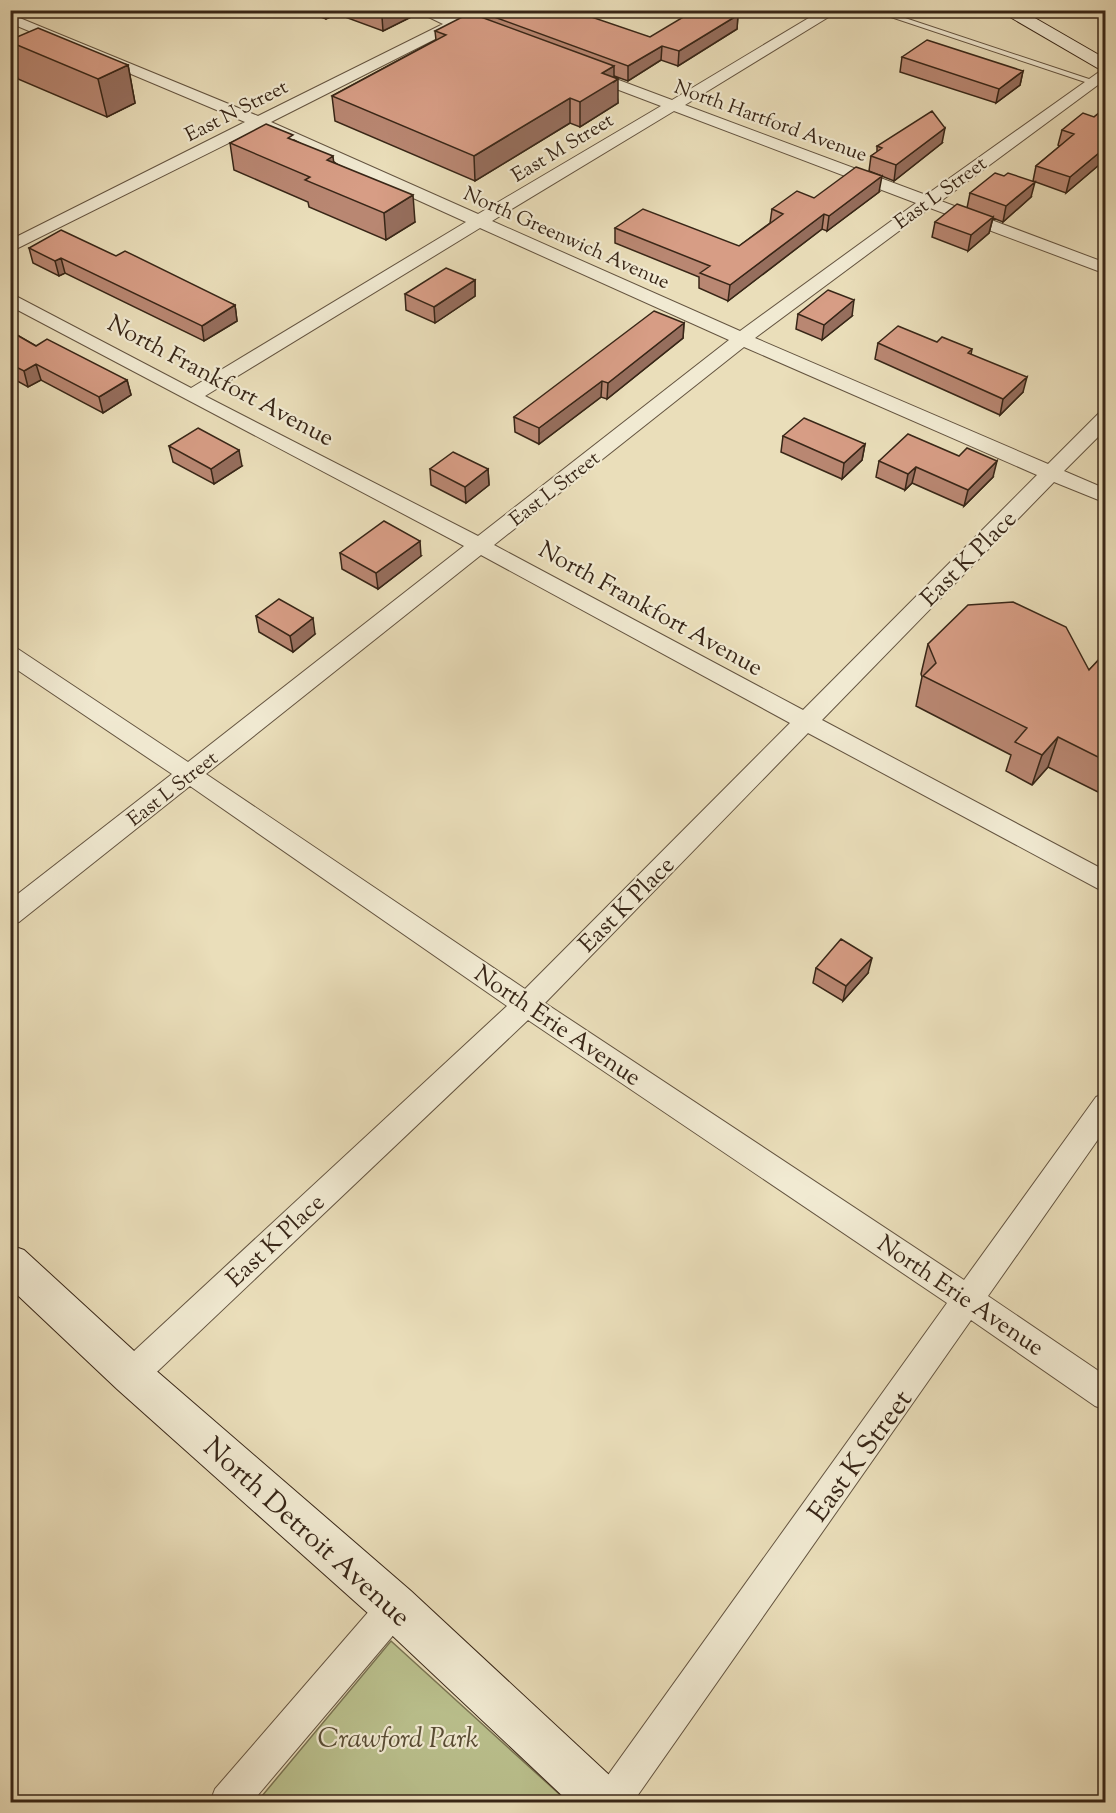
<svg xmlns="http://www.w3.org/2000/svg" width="1116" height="1813" font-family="'Sorts Mill Goudy',serif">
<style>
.green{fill:#bac08d;stroke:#797352;stroke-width:1.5}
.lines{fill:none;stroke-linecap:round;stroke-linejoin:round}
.lane-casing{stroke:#645440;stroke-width:2}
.street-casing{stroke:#645440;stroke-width:2}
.secondary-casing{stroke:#382617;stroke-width:2}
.lane{fill:#f1ead2;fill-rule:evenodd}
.street{fill:#f1ead2;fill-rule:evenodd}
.secondary{fill:#f1ead2;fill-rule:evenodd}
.wall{fill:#b98772;stroke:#382617;stroke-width:1.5}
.shaded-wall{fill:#966e5d;stroke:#382617;stroke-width:1.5}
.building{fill:#d79d85;stroke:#382617;stroke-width:1.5}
.labels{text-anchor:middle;stroke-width:4.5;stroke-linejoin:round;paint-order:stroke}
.far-street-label{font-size:20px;fill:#382617;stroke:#f1ead2}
.street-label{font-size:24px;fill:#382617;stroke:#f1ead2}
.near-street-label{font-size:28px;fill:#382617;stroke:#f1ead2}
.near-park-label{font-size:28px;font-style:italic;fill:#584c34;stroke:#f1ead2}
</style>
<rect width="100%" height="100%" fill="#eadeba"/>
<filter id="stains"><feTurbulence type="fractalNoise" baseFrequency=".00333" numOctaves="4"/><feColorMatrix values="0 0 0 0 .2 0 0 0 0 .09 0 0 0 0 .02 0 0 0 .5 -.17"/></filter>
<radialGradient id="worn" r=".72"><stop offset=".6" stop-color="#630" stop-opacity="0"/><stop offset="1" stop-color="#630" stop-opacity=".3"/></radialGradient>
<path class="green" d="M391,1641L568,1802H257Z"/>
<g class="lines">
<g class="lane-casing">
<path id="lane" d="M870,10H881L1095,81L1088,83Z"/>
</g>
<g class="street-casing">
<path id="street" d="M414,10H435L454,18L469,10H488L467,23L492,35L485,39L455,29L271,122L478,214L661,106L582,76L579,73L582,70H592L672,100L822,10H840L685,105L926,195L1106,67V79L941,201L1106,263V274L930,208L755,338L1048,464L1099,413L1106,411V429L1064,471L1106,489V503L1054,482L822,720L1106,871V893L808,733L545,1003L964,1280L1096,1097L1106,1093V1128L988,1296L1106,1376V1410L1095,1406L971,1320L633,1802H593L598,1789L947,1303L528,1020L142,1386L131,1390L120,1386L115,1375L120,1364L507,1006L190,786L19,922L10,925V900L172,774L10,665V647L18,649L188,762L464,546L10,306V293L191,388L466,222L259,128L10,252V240L245,122L10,23V14L258,116L443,24ZM674,111L916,203L740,331L492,221ZM480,228L729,340L478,536L205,396ZM744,347L1037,475L803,710L494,545ZM481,555L790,723L525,989L206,774Z
M395,1590L407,1595L412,1607L407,1619L252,1802H210L215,1789L383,1595Z"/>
</g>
<g class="secondary-casing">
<path id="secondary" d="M10,10H32L10,21Z
M998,10H1021L1106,59V73Z
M10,1245L24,1250L145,1361L411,1591L620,1785L627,1802H569L379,1623L117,1389L10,1288Z"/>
</g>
<use href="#lane" class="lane"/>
<use href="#street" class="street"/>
<use href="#secondary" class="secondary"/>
</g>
<path class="wall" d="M302,10H416L417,14L383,31L337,14L326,19Z
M486,14L650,37L738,15L737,29L678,66L661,60L628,81L614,76L618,103L580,127L570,123L475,181L335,121L332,96L436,40L435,31L486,18Z
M10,40L128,65L135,103L107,117L18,79L10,51Z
M902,57L1023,71L1020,85L996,103L900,72Z
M1106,107V159L1066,193L1033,181L1036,166L1060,146L1058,145L1062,130L1094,117Z
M294,140L334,162L415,222L386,240L309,207L308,202L234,170L230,143Z
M942,143L894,181L869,171L871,156L877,152V146Z
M879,192L827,231L822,229L728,301L699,288V277L615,243V228L739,246L770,223L772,209L814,198Z
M970,193L1031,197L1003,222L993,218L989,233L968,251L932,237L935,222L967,208Z
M29,248L116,256L235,305L237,321L204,341L65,273L59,276L33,263Z
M475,280V296L435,323L406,310L405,294Z
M798,314L852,316L822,340L796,329Z
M684,323L683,338L607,399L601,397L539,444L515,432L514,417Z
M10,331L36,346L127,380L131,395L103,413L41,380L28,387L10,377Z
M937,342L972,349L971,355L1023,392L1000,415L875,359L878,343Z
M783,436L865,444L862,460L842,479L781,452Z
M169,446L242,466L214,484L173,462Z
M879,461L993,477L964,506L912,483L905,490L876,477Z
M430,469H488L489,485L466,503L431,485Z
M340,553L421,556L378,589L342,569Z
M256,616L315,634L293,652L259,632Z
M928,644L1089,670L1106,652V796L1048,767L1032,785L1006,771L1011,755L916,706L922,677L921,674Z
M816,968L868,973L843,1001L813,983Z"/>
<path class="shaded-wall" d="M325,10H336L337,14L326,19Z
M394,10H416L417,14L383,31L382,17Z
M738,15L737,29L678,66L679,51Z
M662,46L661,60L628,81V66Z
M128,65L135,103L107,117L98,79Z
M614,66V82L618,79V103L580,127V102L602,73Z
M1023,71L1020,85L996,103L999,89Z
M570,98V123L475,181L474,156Z
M945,128L942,143L894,181L896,165Z
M1106,147V159L1066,193L1070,177Z
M333,156L336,183L327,160Z
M882,176L879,192L827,231L829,216Z
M1035,182L1031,197L1003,222L1006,206Z
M413,195L415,222L386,240L384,213Z
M824,214L822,229L728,301L730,285Z
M993,217L989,233L968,251L971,235Z
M61,258L65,273L59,276L55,261Z
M475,280V296L435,323L434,307Z
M854,300L852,316L822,340L824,325Z
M235,305L237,321L204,341L202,326Z
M684,323L683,338L607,399L608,383Z
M36,364L41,380L28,387L24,371Z
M1027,377L1023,392L1000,415L1003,399Z
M127,380L131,395L103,413L99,397Z
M602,381L601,397L539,444V428Z
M865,444L862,460L842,479L844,463Z
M239,450L242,466L214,484L211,469Z
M997,461L993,477L964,506L968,490Z
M916,467L912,483L905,490L908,474Z
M488,469L489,485L466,503L465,487Z
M420,541L421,556L378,589L376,573Z
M313,618L315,634L293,652L290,636Z
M1058,737L1048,767L1032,785L1042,755Z
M872,958L868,973L843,1001L846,986Z"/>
<path class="building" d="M365,10H394L382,17Z
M492,10H571L650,37L695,10H725L738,15L679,51L662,46L628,66L486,14Z
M470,13L614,66L602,73L618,79L580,102L570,98L474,156L332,96L446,35L435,31Z
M38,28L128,65L98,79L10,42V40Z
M927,40L1023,71L999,89L902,57Z
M1106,107V147L1070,177L1036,166L1074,134L1062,130L1083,113L1094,117Z
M932,111L945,128L896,165L871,156L882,148L877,146Z
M266,124L293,135L288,138L333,156L327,160L413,195L384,213L305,180L310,177L230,143Z
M856,167L882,176L829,216L824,214L730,285L700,273L710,266L615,228L643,209L739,246L783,214L772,209L797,191L814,198Z
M995,173L1004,176L1008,173L1035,182L1006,206L970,193Z
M957,204L993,217L971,235L935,222Z
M61,230L116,256L125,251L235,305L202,326L61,258L55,261L29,248Z
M446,268L475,280L434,307L405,294Z
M828,290L854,300L824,325L798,314Z
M654,311L684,323L608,383L602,381L539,428L514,417Z
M898,326L937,342L942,337L972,349L968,353L1027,377L1003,399L878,343Z
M10,331L36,346L47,339L127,380L99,397L36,364L24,371L10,364Z
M804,418L865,444L844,463L783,436Z
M198,428L239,450L211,469L169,446Z
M908,434L959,456L967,448L997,461L968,490L916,467L908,474L879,461Z
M453,452L488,469L465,487L430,469Z
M384,521L420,541L376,573L340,553Z
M279,599L313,618L290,636L256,616Z
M1013,602L1066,627L1089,670L1106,652V761L1058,737L1042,755L1015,742L1027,728L923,676L936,663L928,644L968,605Z
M841,939L872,958L846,986L816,968Z"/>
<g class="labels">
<g class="far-street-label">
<text transform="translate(236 110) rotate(-27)" y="7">East N Street</text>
<text transform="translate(771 120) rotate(20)" y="7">North Hartford Avenue</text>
<text transform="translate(562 147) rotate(-31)" y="7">East M Street</text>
<text transform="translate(940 192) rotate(-36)" y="7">East L Street</text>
<text transform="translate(567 237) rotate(24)" y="7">North Greenwich Avenue</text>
<text transform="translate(554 488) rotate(-38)" y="7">East L Street</text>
<text transform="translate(172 788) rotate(-38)" y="7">East L Street</text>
</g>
<g class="street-label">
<text transform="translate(221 380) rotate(28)" y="8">North Frankfort Avenue</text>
<text transform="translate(968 558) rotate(-45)" y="8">East K Place</text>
<text transform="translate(651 608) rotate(29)" y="8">North Frankfort Avenue</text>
<text transform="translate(626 904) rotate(-45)" y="8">East K Place</text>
<text transform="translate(558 1025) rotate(34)" y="8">North Erie Avenue</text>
<text transform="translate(275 1240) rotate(-43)" y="8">East K Place</text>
<text transform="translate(961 1295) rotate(34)" y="8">North Erie Avenue</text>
</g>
<g class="near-street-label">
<text transform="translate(859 1455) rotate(-54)" y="10">East K Street</text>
<text transform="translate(308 1531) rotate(42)" y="10">North Detroit Avenue</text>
</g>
<g class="near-park-label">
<text x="398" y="1747">Crawford Park</text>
</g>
</g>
<rect width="1116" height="1813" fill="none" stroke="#eadeba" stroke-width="36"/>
<rect x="12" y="12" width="1092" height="1789" fill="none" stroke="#382617" stroke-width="3"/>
<rect x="18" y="18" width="1080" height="1777" fill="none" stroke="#382617" stroke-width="1.5"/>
<rect width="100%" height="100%" filter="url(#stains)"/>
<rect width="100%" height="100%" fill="url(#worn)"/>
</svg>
